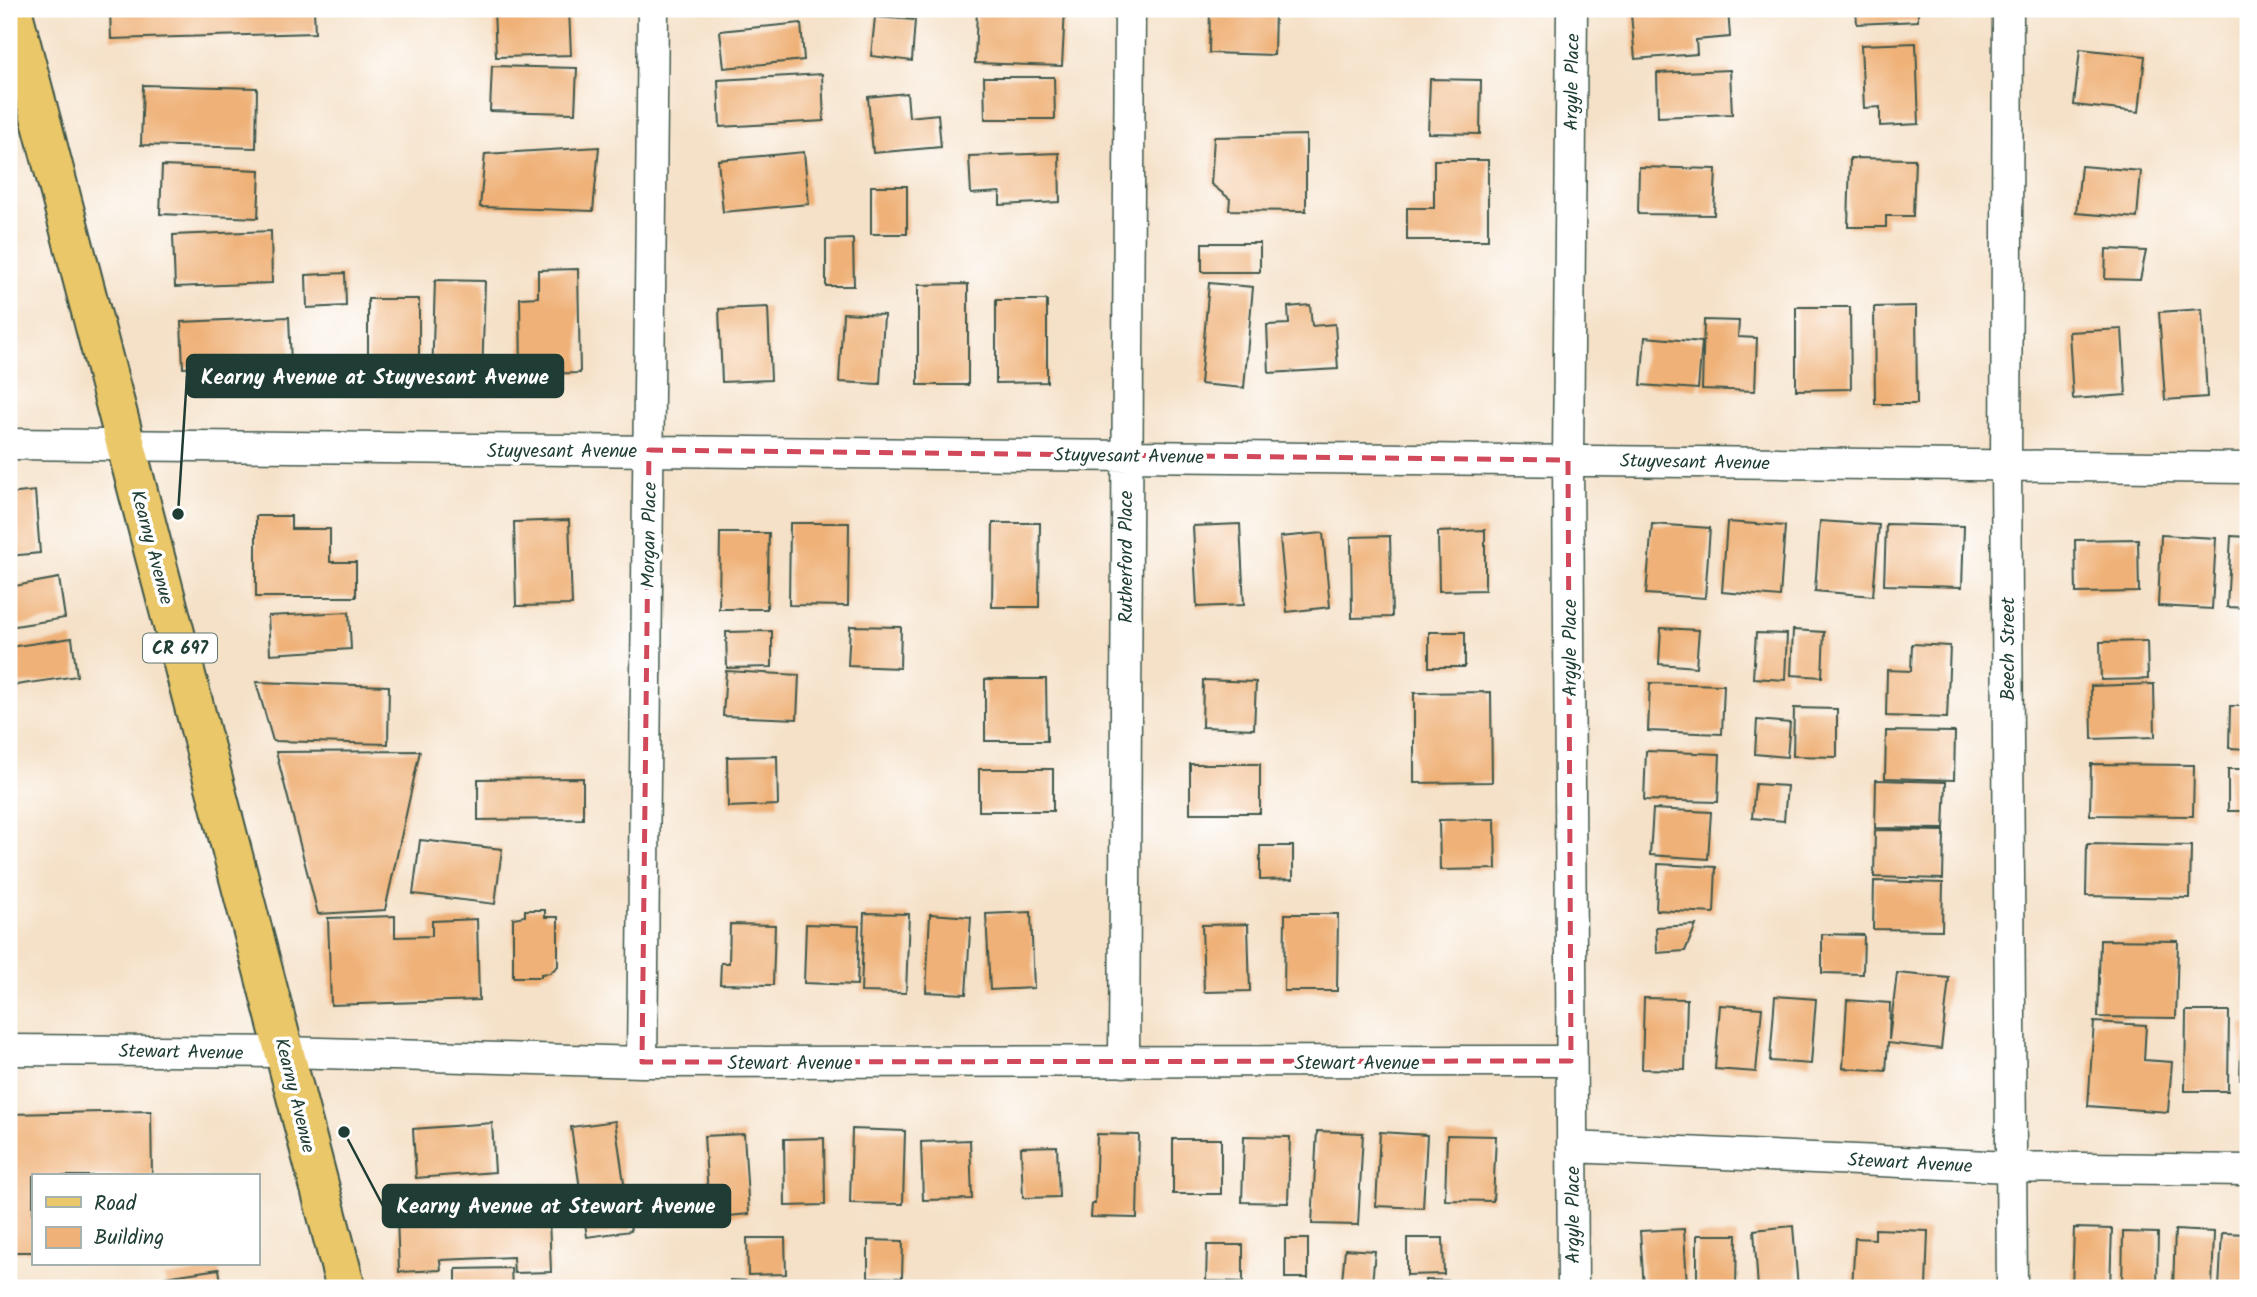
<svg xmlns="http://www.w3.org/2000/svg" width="2257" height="1297" font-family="Kalam,sans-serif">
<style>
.building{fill:#efb177}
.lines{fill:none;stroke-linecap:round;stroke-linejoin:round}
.street-casing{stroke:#3f564a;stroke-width:33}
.primary-casing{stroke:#3f564a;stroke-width:42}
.street{stroke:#fff;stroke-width:30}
.primary{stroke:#eac769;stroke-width:38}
.marked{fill:none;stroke:#d1495b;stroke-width:5;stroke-dasharray:14 9;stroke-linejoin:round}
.labels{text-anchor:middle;stroke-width:7;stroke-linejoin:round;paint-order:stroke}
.shield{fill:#fff;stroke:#627771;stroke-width:2}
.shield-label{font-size:18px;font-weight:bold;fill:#1f3d34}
.street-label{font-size:19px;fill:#1f3d34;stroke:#fff}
.leader{fill:none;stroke:#1f3d34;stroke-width:2.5}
.callout-dot{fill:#1f3d34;stroke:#fff;stroke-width:2.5}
.callout{fill:#1f3d34;stroke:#1f3d34;stroke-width:2.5}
.callout-label{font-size:21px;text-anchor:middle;font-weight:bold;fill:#fff}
</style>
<rect width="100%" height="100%" fill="#fff"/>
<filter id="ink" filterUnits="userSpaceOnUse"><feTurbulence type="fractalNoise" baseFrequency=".0143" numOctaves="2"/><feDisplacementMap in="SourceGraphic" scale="14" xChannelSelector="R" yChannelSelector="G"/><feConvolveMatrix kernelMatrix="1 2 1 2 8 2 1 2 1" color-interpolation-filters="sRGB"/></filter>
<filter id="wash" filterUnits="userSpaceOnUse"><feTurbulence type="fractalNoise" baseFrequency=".00686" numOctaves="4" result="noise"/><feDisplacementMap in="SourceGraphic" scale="28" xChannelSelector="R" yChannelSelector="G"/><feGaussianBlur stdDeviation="1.57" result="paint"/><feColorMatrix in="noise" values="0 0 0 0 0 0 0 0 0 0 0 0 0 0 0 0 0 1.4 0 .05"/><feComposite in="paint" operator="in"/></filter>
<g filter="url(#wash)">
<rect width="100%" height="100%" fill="#f5e1c8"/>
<g id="blocks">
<path class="building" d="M110,9H314L315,33L111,39Z
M494,9H569L571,55L496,57Z
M729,9H802V12Z
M977,9H1065L1062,66L975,63Z
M1210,9H1275L1274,55L1209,53Z
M1684,9H1728L1730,37L1696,40L1697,54L1635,59L1631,14Z
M1856,9H1918V21L1857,24Z
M875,17L915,20L912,61L871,56Z
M801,23L804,60L724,68L720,31Z
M1916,43L1919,124L1880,126V107L1864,108L1861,45Z
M2080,49L2145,56L2139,112L2074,105Z
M492,66L577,68L575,113L490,111Z
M1730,70L1732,114L1658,117L1657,73Z
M822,74L824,121L720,127L718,80Z
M984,77H1054L1055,119H985Z
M1430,79L1481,80L1480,134L1428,133Z
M143,85L257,88L256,148L141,145Z
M907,93L909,117L938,114L941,147L873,153L868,97Z
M1306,135V211L1229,210L1230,199L1211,184L1214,137Z
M599,147L593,211L480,207L485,154Z
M804,152L809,204L723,212L718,160Z
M1059,153L1060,202L1000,205V192L971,194L969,156Z
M1850,158L1915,159L1913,216H1886V227H1848Z
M1434,160H1488V240H1407V208H1434Z
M162,166L260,170L258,218L160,214Z
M2081,166L2141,171L2137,218L2076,213Z
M1639,167L1716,169L1714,215L1638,214Z
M871,186H907V234H871Z
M271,231L272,283L175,287L173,235Z
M853,239L854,286H826V240Z
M1202,243H1260V272H1202Z
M2106,249L2146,251L2140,280L2105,279Z
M578,269L580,373L521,374L520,298L538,297V270Z
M345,273L346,306L307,308L306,275Z
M435,280L485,281L482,380L432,378Z
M1209,283L1253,287L1244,388L1200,384Z
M968,284V385H918V285Z
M368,299H419V377L368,378Z
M996,300H1047V382L996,383Z
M9,305L15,306L12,348H9Z
M1310,305L1312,326L1335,324L1338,369L1269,373L1267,325L1289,324L1288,307Z
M1916,306L1917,404H1875L1874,307Z
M768,307L771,380L722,382L719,309Z
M1796,307H1850L1851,389L1796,390Z
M2202,309L2207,397L2165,400L2159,312Z
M843,313L884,315L880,384L839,382Z
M289,317L291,364L183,368L181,322Z
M1704,320L1739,321L1738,337L1757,338L1755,391L1702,389Z
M2122,329L2126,395L2073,399L2069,332Z
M1645,337L1702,342L1698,389L1641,385Z
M35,491L40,553L9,556V494Z
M256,516H291V529H330V562H356V597H256Z
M569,520L572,605L516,606L514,522Z
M1820,521L1879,525L1873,596L1815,591Z
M1727,522L1785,526L1780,597L1722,592Z
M790,523H849L848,606L789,605Z
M993,523H1040L1039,607H992Z
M1240,524L1244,605L1197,607L1193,526Z
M1652,524L1710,528L1705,598L1646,594Z
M1886,524L1964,526L1962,587L1884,585Z
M1485,530V590L1439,591L1438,532Z
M720,533H769L767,609H719Z
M1323,533L1330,607L1287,612L1280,537Z
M2161,535L2216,538L2212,609L2158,606Z
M1390,536L1392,617L1352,618L1351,537Z
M2231,536L2248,537V608L2227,607Z
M2138,539L2139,592L2076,593L2075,540Z
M59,578L65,618L9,627V587Z
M349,612L351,649L270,654L268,616Z
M850,626L901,627L900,668L848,666Z
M1661,628L1699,630L1696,667L1659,664Z
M1793,630L1824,632L1822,677L1791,675Z
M772,631V667L727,668L726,632Z
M1429,632H1465V667H1429Z
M1756,633L1787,634L1785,680L1753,678Z
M72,638L77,676L9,686V647Z
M2147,641L2148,679L2101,680L2100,642Z
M1912,644L1950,646L1947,718L1886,716L1887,670L1911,671Z
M726,671L799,675L797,719L723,716Z
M985,679H1046L1047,741H985Z
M1203,680L1256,682L1254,729L1202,727Z
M256,682L389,686L388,744L273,741Z
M1650,683L1724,685L1722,734L1648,731Z
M2154,684L2155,737L2092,739L2091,686Z
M1491,692L1492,782L1414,783V693Z
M2230,706H2248V749L2229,748Z
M1794,708L1837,709V757L1793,756Z
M1757,720L1790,723L1787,757L1755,754Z
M1886,731L1955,732L1954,780L1885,778Z
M420,751L385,910L318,914L276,752Z
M1646,751L1720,754L1718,802L1644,800Z
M777,756L778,805L728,807L727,757Z
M1190,764H1260V813H1190Z
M2091,764L2194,765L2193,816L2090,815Z
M979,769H1053V811H979Z
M2228,769H2248V811H2228Z
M583,778V819L478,820V779Z
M1876,780L1946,782L1944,829L1875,828Z
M1755,784L1787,786L1784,821L1752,818Z
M1653,809L1711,812L1708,859L1650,855Z
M1495,819L1496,869L1440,870L1439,820Z
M1875,830L1944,831L1943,879L1874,877Z
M420,840L502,849L495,904L413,894Z
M2087,844L2191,846L2190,898L2086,896Z
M1260,846H1293V879L1260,880Z
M1658,864L1716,867L1714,913L1656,910Z
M1874,881L1943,883L1942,930L1873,929Z
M525,910H545V917H558V966L550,973L541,974V977H513V918L525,916Z
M1031,912L1034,988L990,990L986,914Z
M864,913L909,914L906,993L861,992Z
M930,914L971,917L966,994L926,992Z
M1285,914H1338L1337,991H1284Z
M395,916V937L432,936V921L477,919L479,1000L331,1005L328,918Z
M730,924L775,925L773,985L720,984L721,963H729Z
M806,924L859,926L857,985L804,983Z
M1248,924L1250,991L1204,992L1202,925Z
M1696,925L1685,951L1657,953L1656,927Z
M1822,934L1864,935L1863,974L1822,973Z
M2100,940L2178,941L2176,1018L2098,1017Z
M1897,973L1949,978L1941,1049L1888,1043L1886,1071L1843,1068L1847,1000L1890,1003L1889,1040Z
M1775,996L1816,999L1811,1064L1770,1061Z
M1644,998L1687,999L1685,1070L1642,1069Z
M1720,1005L1762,1008L1756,1072L1715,1069Z
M2186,1011H2229L2228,1091H2185Z
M2094,1022L2146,1025L2144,1060L2172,1062L2168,1112L2088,1106Z
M2242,1024H2248V1079H2240Z
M151,1111L152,1176H33V1252H9V1114Z
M615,1121L631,1231L587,1237L571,1127Z
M492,1123L495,1172L416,1178L413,1129Z
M852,1129L905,1131L903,1204L850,1203Z
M1317,1131L1363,1133L1358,1225L1312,1224Z
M1380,1132L1427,1135L1423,1208L1376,1206Z
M744,1134L749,1214L719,1217L717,1194L708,1195L704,1136Z
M1097,1134L1139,1135L1137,1218L1091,1217L1092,1204H1095Z
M1447,1135L1496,1136L1493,1201L1445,1200Z
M1244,1136L1290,1137L1288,1203L1242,1202Z
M824,1138L825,1205L785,1206L784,1139Z
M1173,1139H1221V1194H1173Z
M970,1140L972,1199L923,1200L921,1142Z
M1057,1146L1059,1197L1023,1198L1021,1147Z
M431,1186V1203L512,1200L511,1189L548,1188L551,1272L514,1273L513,1257L440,1260L441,1270L399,1272L396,1187Z
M1793,1226L1798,1288H1758L1754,1230Z
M2074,1228L2112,1229L2110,1288H2072Z
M1684,1229L1687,1287L1644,1288L1640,1231Z
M1875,1229L1928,1231L1926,1288H1852L1855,1238L1875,1239Z
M2175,1230L2214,1232L2212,1288H2173Z
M2123,1232L2158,1233L2157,1288H2122Z
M2222,1233L2248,1234V1288H2219Z
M1697,1235H1737L1736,1288H1697Z
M747,1238H785L786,1274L748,1275Z
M1407,1238H1443L1444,1274L1407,1275Z
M1285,1239H1308V1278H1285Z
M868,1240L903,1241L902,1278L868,1277Z
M1207,1245H1243V1282L1206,1281Z
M1345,1249L1375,1251L1372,1284L1342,1281Z
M511,1268L512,1288H456V1269Z
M219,1269L222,1288H166L165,1277Z
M730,1280L774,1282L773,1288H729Z
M1425,1280L1462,1281L1461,1288H1425Z"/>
</g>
</g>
<g filter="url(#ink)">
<use href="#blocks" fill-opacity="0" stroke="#3f564a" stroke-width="2"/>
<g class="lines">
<g class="street-casing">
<path id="street" d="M1572,9L1568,460L1573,1288
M2008,9L2006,465L2012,1288
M9,444L2248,468
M9,1050L285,1052L642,1062L1571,1061
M642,1062L653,9
M1124,1062L1130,9
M1572,1147L2010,1167L2248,1170"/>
</g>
<g class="primary-casing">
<path id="primary" d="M12,9L346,1288"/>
</g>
<use href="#street" class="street"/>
<use href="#primary" class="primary"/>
</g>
</g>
<path class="marked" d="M649,450L1568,460L1571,1061L642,1062Z"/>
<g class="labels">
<rect class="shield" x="143" y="633.5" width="74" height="29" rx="5"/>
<g class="shield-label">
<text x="180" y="654">CR 697</text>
</g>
<g class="street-label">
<text transform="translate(1571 82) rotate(-89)" y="7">Argyle Place</text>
<text x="562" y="457">Stuyvesant Avenue</text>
<text transform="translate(1129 455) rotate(1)" y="7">Stuyvesant Avenue</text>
<text transform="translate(1695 461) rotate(1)" y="7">Stuyvesant Avenue</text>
<text transform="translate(648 535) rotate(-89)" y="7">Morgan Place</text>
<text transform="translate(153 547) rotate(75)" y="7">Kearny Avenue</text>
<text transform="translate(1125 557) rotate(-90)" y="7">Rutherford Place</text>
<text transform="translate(1569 648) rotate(-90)" y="7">Argyle Place</text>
<text transform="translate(2007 649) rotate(-90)" y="7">Beech Street</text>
<text transform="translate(181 1051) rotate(1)" y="7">Stewart Avenue</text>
<text x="790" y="1069">Stewart Avenue</text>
<text x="1357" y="1069">Stewart Avenue</text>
<text transform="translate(296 1095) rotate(76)" y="7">Kearny Avenue</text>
<text transform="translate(1910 1162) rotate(3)" y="7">Stewart Avenue</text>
<text transform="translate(1572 1215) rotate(-90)" y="7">Argyle Place</text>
</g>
</g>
<path class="leader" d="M178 514L187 376M344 1132L383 1206"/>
<g class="callout-dot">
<circle cx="178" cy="514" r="7"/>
<circle cx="344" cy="1132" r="7"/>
</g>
<g class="callout">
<rect x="187" y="355" width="376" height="42" rx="7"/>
<rect x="383" y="1185" width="347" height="42" rx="7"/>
</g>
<g class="callout-label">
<text x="375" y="384">Kearny Avenue at Stuyvesant Avenue</text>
<text x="556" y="1213">Kearny Avenue at Stewart Avenue</text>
</g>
<rect width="2257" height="1297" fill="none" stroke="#fff" stroke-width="35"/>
<rect x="32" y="1174" width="228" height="91" fill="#ffffff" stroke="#a5b1ae" stroke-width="2"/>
<rect x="46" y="1197" width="35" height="10" fill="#eac769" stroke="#a5b1ae" stroke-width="2"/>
<text x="94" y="1210" font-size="21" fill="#1f3d34">Road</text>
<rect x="46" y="1227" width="35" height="21" fill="#efb177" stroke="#a5b1ae" stroke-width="2"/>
<text x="94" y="1244" font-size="21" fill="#1f3d34">Building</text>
</svg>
